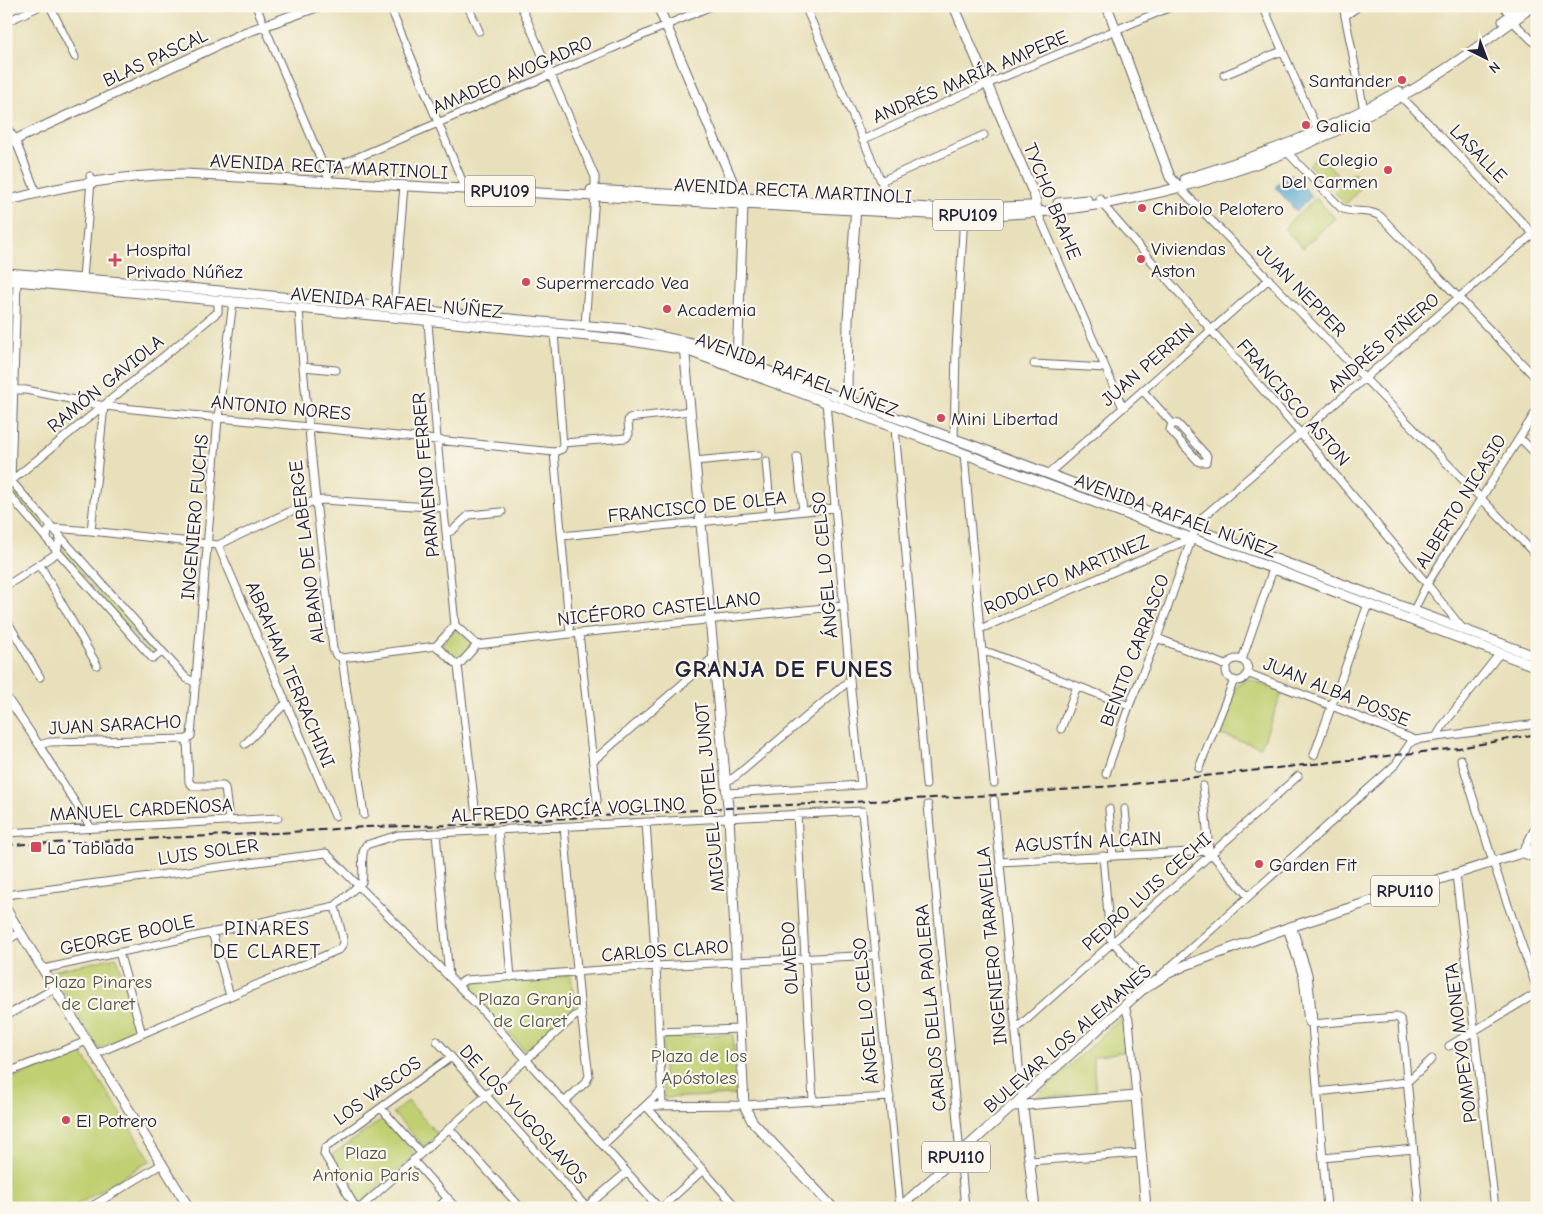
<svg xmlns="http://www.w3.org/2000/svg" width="1543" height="1214" font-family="'Comic Neue',sans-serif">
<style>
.green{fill:#c0cf71;stroke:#717856}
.water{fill:#53a5ce;stroke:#3a6484}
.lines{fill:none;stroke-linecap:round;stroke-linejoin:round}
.minor-casing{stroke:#676467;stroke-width:9}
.major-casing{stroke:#676467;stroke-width:11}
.minor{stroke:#fff;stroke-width:7}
.major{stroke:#fff;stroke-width:9}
.rail{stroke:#22223b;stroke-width:2;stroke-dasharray:8 4;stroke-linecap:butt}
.poi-dot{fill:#d1495b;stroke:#fbf7ec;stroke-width:2}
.labels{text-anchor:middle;stroke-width:4.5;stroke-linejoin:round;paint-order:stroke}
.shield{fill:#fbf7ec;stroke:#636270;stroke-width:1}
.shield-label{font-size:18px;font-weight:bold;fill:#22223b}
.street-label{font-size:19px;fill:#22223b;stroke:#fbf7ec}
.poi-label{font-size:19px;fill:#22223b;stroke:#fbf7ec;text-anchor:start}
.park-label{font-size:19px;fill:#51564b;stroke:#fbf7ec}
.neighbourhood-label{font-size:20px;letter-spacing:1px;fill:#22223b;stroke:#fbf7ec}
.district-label{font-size:24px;font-weight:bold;letter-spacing:1px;fill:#22223b;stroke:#fbf7ec}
</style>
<rect width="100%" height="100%" fill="#fbf7ec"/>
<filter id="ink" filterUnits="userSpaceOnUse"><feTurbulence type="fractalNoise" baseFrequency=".02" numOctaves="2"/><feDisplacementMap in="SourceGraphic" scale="10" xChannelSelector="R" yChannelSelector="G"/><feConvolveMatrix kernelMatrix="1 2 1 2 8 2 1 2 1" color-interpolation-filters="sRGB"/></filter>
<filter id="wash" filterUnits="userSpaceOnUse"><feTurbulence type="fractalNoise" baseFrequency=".0096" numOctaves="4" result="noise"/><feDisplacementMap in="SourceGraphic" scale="20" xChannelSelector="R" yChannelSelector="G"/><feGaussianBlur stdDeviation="1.12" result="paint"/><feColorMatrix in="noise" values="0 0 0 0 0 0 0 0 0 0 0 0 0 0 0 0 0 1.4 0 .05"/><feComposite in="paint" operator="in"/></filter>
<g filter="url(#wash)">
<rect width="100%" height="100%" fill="#e8e0ba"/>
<path class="green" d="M1319,155L1341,178L1331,188L1309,165Z
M1353,172L1365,184L1346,204L1334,192Z
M1316,198L1335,218L1303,248L1284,228Z
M11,485L45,523L40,527L9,490Z
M62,540L160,651L153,657L64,554Z
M456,628L475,645L458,664L439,647Z
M1249,679L1282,693L1261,747L1218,734L1236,686Z
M117,957L139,1032L98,1049L52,971Z
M571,975L574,1006L572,1012L530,1051H525L481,1003L469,986L471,983Z
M1124,1015L1126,1051L1093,1057L1096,1094L1035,1098Z
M733,1034L736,1095L664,1098L662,1038Z
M81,1052L151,1160L72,1208H6V1081Z
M408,1101L438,1135L424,1147L393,1113Z
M383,1119L415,1155L360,1204L330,1156Z"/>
<path class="water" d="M1291,173L1312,196L1296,211L1275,187Z"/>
</g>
<g filter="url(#ink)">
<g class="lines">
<g class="minor-casing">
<path id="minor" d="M50,6L75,57
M256,6L329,179
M390,6L463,183
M468,6L479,31
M521,6L595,177V196L585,325
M805,6L881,181L888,198L889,205
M1263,6L1319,134
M1343,6L1364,110
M1503,6L1511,16L1513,22L1537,45
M1345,16L1359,6
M6,22L40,6
M1224,75L1282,51
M1398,94L1428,123L1537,238
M6,126L15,139L34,187
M862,140L987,84L1173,6
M1287,152L1341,208C1353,214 1368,208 1380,216L1537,379
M327,175L342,164L711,6
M881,181L984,135
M1179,187L1537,556
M1100,198L1104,206L1301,434L1427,584L1462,628
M1037,211L1123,408
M83,278L91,181L90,176
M394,308L404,186
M299,309L303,367L316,501L333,649L336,655L342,658L364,815
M428,322L437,439L455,625
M554,333L563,445L562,449L554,452L570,634
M1034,364L1105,368
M303,367L336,370
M6,389L26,390L104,406L554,452
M1143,391L1172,423
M1172,423L1178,424L1207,456L1206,462H1199L1170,430Z
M895,428L926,785
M1520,438L1537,455
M954,439L956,350L964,215
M563,443L626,438L629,434L628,421L629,418L690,411
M964,454L994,783
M797,457L803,511
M695,461L758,455
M766,461L771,514
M1048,474L1269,279
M11,481L186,678L196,683
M11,481L17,281
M6,487L11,481L218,312V301
M6,491L57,551L152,658H154L162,652
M91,531L104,406
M447,533L453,530L469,515L502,512
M562,536L835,508
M47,538L48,531L53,528L91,531L218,545L311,502L323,500L444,508
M218,545L335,816
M40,565L97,665
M6,586L54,555L57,551L60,536
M1414,610L1427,584L1537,410
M6,619L40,677
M455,625L477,645L458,666L436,646Z
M980,629L1192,538
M579,633L597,801
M1157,638L1227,666
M477,645L570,634L844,606
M982,652L991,653L1129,706
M342,658L436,646
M1226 670a11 11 0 1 1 22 0a11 11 0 1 1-22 0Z
M1242,660L1273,569
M458,666L475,807
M1247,673L1332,706L1415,740
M6,696L39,745L91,828
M1061,729L1077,686
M1436,737L1444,724L1500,653
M187,739L189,782L193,786H223L225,788L229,820
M245,744L286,703
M39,745L50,742L187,739L191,736L218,418L233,302
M1314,755L1368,604
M1461,759L1493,862L1535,983L1537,994
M594,760L714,657
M1199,768L1234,680
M1106,774L1129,706L1157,638L1195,529L1203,517L1533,234
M726,782L736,776L850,680
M1203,786L1209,851L1248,896
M727,793L861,785L850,680L826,402
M994,800L1022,1098
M928,805L965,1208
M1109,809L1113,856
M1125,809L1129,855
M797,814L813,1101
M646,822L656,966L662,1106
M1537,824L1522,853L1537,860
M498,830L511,977
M6,833L278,818
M436,833L449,977
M1103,856L1110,938L1150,985L1152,983
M1000,862L1209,851
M1456,874L1495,1208
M6,895L326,853L481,1009L659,1208
M1292,926L1308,974L1313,1021L1312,1024L1327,1208
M1287,928L1303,977L1308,1022L1312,1024
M212,932L230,996
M6,941L21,932
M119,952L142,1034
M43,969L335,906L362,882C365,870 359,855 366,845L398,835L862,811L900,1208
M1160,976L1396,764L1411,742L1415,740L1436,737L1537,724
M458,985L465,980L656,966L876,955
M1125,1006L1129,1020L1136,1096
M6,1016L55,988
M1312,1024L1396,1017L1400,1019L1402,1024L1419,1208
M1015,1030L1298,776
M659,1032L740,1029
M437,1041L587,1208
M1449,1046L1537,993
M95,1054L340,949L343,943V939L335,906
M6,1073L87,1041
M1317,1092L1407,1082L1432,1059
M564,1102L586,1082L589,1076L581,1013L564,827
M646,1106L744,1105L890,1097
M646,1106L737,1208
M381,1108L421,1153
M449,1128L521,1208
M603,1145L661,1091
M1323,1158L1413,1149
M413,1160L456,1208
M1030,1161L1142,1153
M89,1208L162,1164
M356,1208L324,1154L325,1148L451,1057
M360,1208L575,1016L581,1013
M437,1208L448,1198
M585,1208L627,1172
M661,1208L703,1170
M1111,1208L1146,1205"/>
</g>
<g class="major-casing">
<path id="major" d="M658,6L739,197
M954,6L1035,197L1037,211
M1107,6L1170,177L1179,187
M1503,21L1522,6
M6,144L244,33L319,6
M1185,179C1260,156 1330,130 1399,91
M591,190L932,208
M6,201C65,185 123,175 184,174L947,215C1103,219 1267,175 1402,96C1448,70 1490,38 1533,6
M1058,203L1087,200
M950,209L1030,206
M6,273L136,283L542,322L625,329L691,343L982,449L1537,657
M6,280L619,339L686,350L1537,667
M684,346L729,817L744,1105L752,1121L833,1208
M737,362L743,205
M843,399L847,392L848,320L856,206
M6,909L189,1208
M1022,1100L1035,1208
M1013,1106L1136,1096L1146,1208
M899,1208L1142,990L1167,974L1186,965L1287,928L1537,848"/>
</g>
<use href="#minor" class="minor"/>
<use href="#major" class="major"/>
<path class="rail" d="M6,845L277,833L365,827L457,825L728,808L994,795L1114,786L1459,748L1537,734"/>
</g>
</g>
<g class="poi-dot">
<circle cx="1402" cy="80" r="5"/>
<circle cx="1306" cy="125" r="5"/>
<circle cx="1388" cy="170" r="5"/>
<circle cx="1142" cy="208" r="5"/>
<circle cx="1141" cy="259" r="5"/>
<path d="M112.5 252.5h5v5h5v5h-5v5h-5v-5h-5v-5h5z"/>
<circle cx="526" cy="282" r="5"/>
<circle cx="667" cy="309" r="5"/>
<circle cx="941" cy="418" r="5"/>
<rect x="30" y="841" width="12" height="12" rx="2.5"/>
<circle cx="1259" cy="864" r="5"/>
<circle cx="66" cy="1120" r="5"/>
</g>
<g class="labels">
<g class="shield">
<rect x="465" y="175.5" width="70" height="31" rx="4"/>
<rect x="933" y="199.5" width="70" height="31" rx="4"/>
<rect x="1371" y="875.5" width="68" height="31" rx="4"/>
<rect x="922" y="1141.5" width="68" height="31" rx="4"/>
</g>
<g class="shield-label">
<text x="500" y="197">RPU109</text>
<text x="968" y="221">RPU109</text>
<text x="1405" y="897">RPU110</text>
<text x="956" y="1163">RPU110</text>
</g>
<g class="street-label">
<text transform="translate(155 57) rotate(-25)" y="7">BLAS PASCAL</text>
<text transform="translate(512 74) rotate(-23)" y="7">AMADEO AVOGADRO</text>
<text transform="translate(970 76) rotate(-23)" y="7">ANDRÉS MARÍA AMPERE</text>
<text transform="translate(1479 153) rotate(46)" y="7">LASALLE</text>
<text transform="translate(329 166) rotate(3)" y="7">AVENIDA RECTA MARTINOLI</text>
<text transform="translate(793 190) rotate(3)" y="7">AVENIDA RECTA MARTINOLI</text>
<text transform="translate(1053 201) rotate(68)" y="7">TYCHO BRAHE</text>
<text transform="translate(1302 290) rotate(46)" y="7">JUAN NEPPER</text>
<text transform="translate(397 302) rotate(5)" y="7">AVENIDA RAFAEL NÚÑEZ</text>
<text transform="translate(1383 342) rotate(-41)" y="7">ANDRÉS PIÑERO</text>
<text transform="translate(1147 364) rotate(-41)" y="7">JUAN PERRIN</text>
<text transform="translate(797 374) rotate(20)" y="7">AVENIDA RAFAEL NÚÑEZ</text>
<text transform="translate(105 383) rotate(-39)" y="7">RAMÓN GAVIOLA</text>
<text transform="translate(1294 402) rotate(49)" y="7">FRANCISCO ASTON</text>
<text transform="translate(281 407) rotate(5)" y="7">ANTONIO NORES</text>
<text transform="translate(425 475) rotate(-95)" y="7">PARMENIO FERRER</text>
<text transform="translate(1460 501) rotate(-58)" y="7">ALBERTO NICASIO</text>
<text transform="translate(697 506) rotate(-6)" y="7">FRANCISCO DE OLEA</text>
<text transform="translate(1176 515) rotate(20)" y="7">AVENIDA RAFAEL NÚÑEZ</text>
<text transform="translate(194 517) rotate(-85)" y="7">INGENIERO FUCHS</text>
<text transform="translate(306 552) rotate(-97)" y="7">ALBANO DE LABERGE</text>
<text transform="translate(824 565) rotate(-95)" y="7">ÁNGEL LO CELSO</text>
<text transform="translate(1066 574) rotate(-23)" y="7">RODOLFO MARTINEZ</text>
<text transform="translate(659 608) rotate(-6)" y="7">NICÉFORO CASTELLANO</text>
<text transform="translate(1134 650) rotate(-69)" y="7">BENITO CARRASCO</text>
<text transform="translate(291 674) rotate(67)" y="7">ABRAHAM TERRACHINI</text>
<text transform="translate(1337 691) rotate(22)" y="7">JUAN ALBA POSSE</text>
<text transform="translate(115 724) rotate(-3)" y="7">JUAN SARACHO</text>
<text transform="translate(709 797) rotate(-95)" y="7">MIGUEL POTEL JUNOT</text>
<text transform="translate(141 809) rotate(-3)" y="7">MANUEL CARDEÑOSA</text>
<text transform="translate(568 809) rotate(-3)" y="7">ALFREDO GARCÍA VOGLINO</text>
<text transform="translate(1088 841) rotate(-3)" y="7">AGUSTÍN ALCAIN</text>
<text transform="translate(208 851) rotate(-8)" y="7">LUIS SOLER</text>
<text transform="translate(1146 891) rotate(-42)" y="7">PEDRO LUIS CECHI</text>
<text transform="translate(127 934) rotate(-12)" y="7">GEORGE BOOLE</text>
<text transform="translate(991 946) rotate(-95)" y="7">INGENIERO TARAVELLA</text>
<text transform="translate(665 950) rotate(-4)" y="7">CARLOS CLARO</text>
<text transform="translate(789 958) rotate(-93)" y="7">OLMEDO</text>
<text transform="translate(930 1008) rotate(-95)" y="7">CARLOS DELLA PAOLERA</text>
<text transform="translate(865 1011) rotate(-95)" y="7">ÁNGEL LO CELSO</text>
<text transform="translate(1067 1038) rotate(-41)" y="7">BULEVAR LOS ALEMANES</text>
<text transform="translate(1460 1043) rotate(-97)" y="7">POMPEYO MONETA</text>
<text transform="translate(377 1090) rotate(-36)" y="7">LOS VASCOS</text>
<text transform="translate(524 1114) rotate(48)" y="7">DE LOS YUGOSLAVOS</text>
</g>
<g class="poi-label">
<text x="1392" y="87" text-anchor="end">Santander</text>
<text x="1316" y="132">Galicia</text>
<text x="1378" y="166" text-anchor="end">Colegio<tspan x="1378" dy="22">Del Carmen</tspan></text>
<text x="1152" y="215">Chibolo Pelotero</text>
<text x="1151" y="255">Viviendas<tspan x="1151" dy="22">Aston</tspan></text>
<text x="126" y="256">Hospital<tspan x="126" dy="22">Privado Núñez</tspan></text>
<text x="536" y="289">Supermercado Vea</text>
<text x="677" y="316">Academia</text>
<text x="951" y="425">Mini Libertad</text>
<text x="47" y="854">La Tablada</text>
<text x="1269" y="871">Garden Fit</text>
<text x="76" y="1127">El Potrero</text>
</g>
<g class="park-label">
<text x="98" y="988">Plaza Pinares<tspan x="98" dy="22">de Claret</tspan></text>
<text x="530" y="1005">Plaza Granja<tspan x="530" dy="22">de Claret</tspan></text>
<text x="699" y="1062">Plaza de los<tspan x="699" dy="22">Apóstoles</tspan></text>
<text x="366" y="1159">Plaza<tspan x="366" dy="22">Antonia París</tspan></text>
</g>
<g class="neighbourhood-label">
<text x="267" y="935">PINARES<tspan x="267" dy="23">DE CLARET</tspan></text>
</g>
<g class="district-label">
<text x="784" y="677">GRANJA DE FUNES</text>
</g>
</g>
<rect width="1543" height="1214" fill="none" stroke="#fbf7ec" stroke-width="25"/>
<g transform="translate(1486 58) rotate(138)" stroke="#fbf7ec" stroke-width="4" paint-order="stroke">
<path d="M0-4L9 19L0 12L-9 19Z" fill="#22223b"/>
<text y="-8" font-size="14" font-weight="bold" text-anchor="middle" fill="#22223b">N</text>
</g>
</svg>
